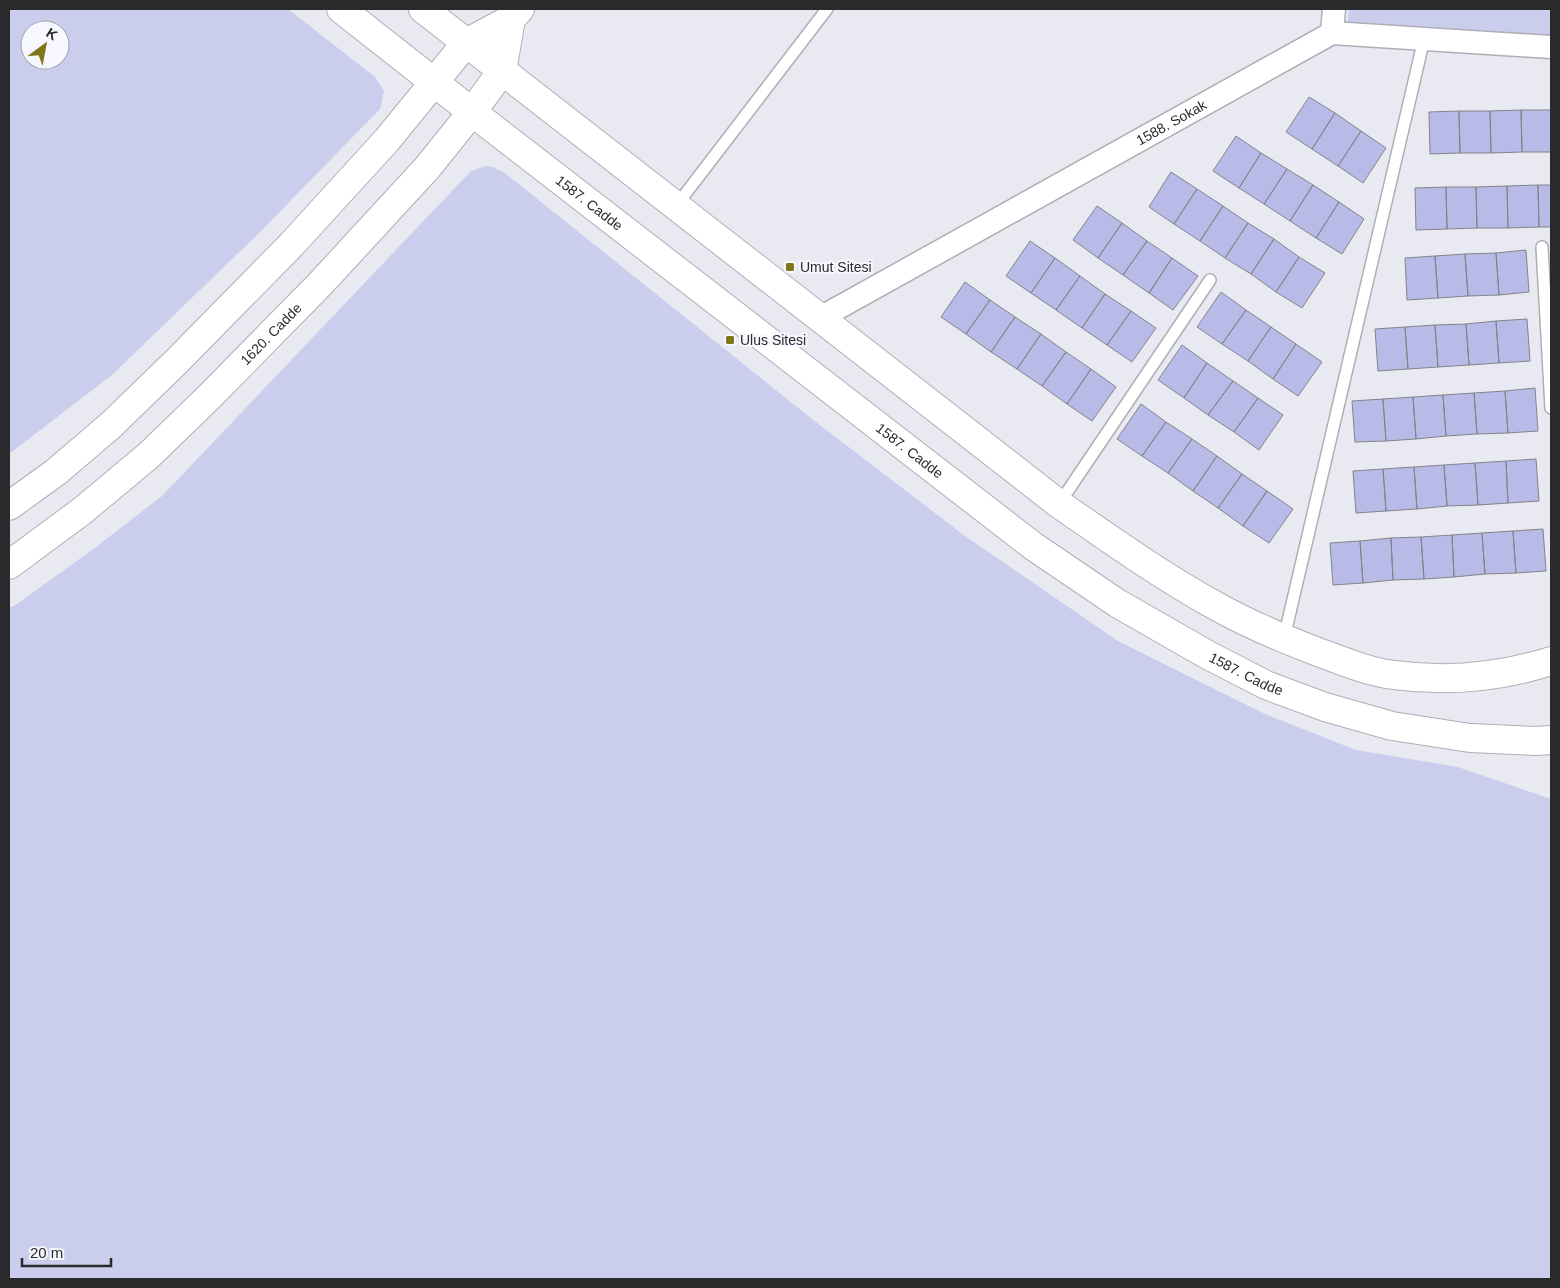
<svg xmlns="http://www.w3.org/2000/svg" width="1560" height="1288" font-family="Helvetica,sans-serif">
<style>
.green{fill:#cacdec;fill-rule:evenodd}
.building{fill:#b8bbe8;stroke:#828389}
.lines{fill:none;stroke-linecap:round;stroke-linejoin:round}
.service-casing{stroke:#aeafb6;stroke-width:14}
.minor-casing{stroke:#aeafb6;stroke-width:25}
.tertiary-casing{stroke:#aeafb6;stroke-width:30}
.secondary-casing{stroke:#aeafb6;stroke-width:30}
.service{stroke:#fff;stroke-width:11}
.minor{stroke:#fff;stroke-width:22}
.tertiary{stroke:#fff;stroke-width:28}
.secondary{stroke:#fff;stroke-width:28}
.poi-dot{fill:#827619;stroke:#f6f7ff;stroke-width:2}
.labels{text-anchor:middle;stroke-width:4.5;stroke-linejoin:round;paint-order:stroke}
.street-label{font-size:14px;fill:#2a2a2d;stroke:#f6f7ff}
.poi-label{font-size:14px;fill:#2a2a2d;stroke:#f6f7ff;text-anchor:start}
</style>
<rect width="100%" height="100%" fill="#e9eaf1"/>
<path class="green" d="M9,9H288L375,77L384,91L380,109L259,233L112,375L9,454ZM30,30H60V60H30Z
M1349,9H1551V42L1347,27Z
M486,166L493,167L505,173L812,419L965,536L1118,641L1265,714L1356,750L1458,767L1551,799V1279H9V608L17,604L92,550L162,496L471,171Z"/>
<path class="building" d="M1309,97L1335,113L1312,149L1286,132Z
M1521,110L1522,152L1491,153L1490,111Z
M1521,110H1551V152H1522Z
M1459,111L1460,153L1430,154L1429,112Z
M1459,111H1490L1491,153H1460Z
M1335,113L1361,131L1338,166L1312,149Z
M1361,131L1386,148L1363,183L1338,166Z
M1236,136L1261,153L1239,188L1213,171Z
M1261,153L1287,169L1264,204L1239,188Z
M1287,169L1313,185L1290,221L1264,204Z
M1171,172L1197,189L1174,224L1149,207Z
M1313,185L1339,202L1316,238L1290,221Z
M1538,185H1551V227H1539Z
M1538,185L1539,227L1508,228L1507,186Z
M1507,186L1508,228H1477L1476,187Z
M1446,187L1447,229L1416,230L1415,188Z
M1446,187H1476L1477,228L1447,229Z
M1197,189L1223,206L1200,241L1174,224Z
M1339,202L1364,219L1342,254L1316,238Z
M1097,206L1122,223L1098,258L1073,240Z
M1223,206L1248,223L1225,258L1200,241Z
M1122,223L1147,241L1123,275L1098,258Z
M1248,223L1274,239L1251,274L1225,258Z
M1274,239L1299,257L1276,292L1251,274Z
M1030,241L1055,258L1031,293L1006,276Z
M1147,241L1172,258L1149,293L1123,275Z
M1526,250L1529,292L1499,295L1496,253Z
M1496,253L1499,295L1468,296L1465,254Z
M1465,254L1468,296L1438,298L1435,256Z
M1435,256L1438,298L1407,300L1405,258Z
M1299,257L1325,273L1302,308L1276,292Z
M1055,258L1080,276L1056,310L1031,293Z
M1172,258L1198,276L1173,310L1149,293Z
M1080,276L1105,294L1082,328L1056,310Z
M965,282L990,300L966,334L941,317Z
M1221,292L1246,310L1222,344L1197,327Z
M1105,294L1131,311L1107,345L1082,328Z
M990,300L1015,317L991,352L966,334Z
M1246,310L1271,327L1248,361L1222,344Z
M1131,311L1156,328L1132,362L1107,345Z
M1015,317L1041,334L1017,369L991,352Z
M1527,319L1530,361L1499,363L1496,321Z
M1496,321L1499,363L1469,365L1466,324Z
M1466,324L1469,365L1438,367L1435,325Z
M1435,325L1438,367L1408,369L1405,327Z
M1271,327L1296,344L1273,379L1248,361Z
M1405,327L1408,369L1378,371L1375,329Z
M1041,334L1066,352L1042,386L1017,369Z
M1296,344L1322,362L1298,396L1273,379Z
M1182,345L1207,363L1184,398L1158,380Z
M1066,352L1091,369L1067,404L1042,386Z
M1207,363L1233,381L1208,415L1184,398Z
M1091,369L1116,387L1092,421L1067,404Z
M1233,381L1258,398L1234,432L1208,415Z
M1535,388L1538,431L1508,433L1505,391Z
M1505,391L1508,433L1477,434L1474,393Z
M1474,393L1477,434L1446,436L1443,395Z
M1443,395L1446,436L1416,439L1413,397Z
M1413,397L1416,439L1386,441L1383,399Z
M1258,398L1283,415L1259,450L1234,432Z
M1383,399L1386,441L1355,442L1352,401Z
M1141,404L1166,422L1142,456L1117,439Z
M1166,422L1192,439L1168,473L1142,456Z
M1192,439L1217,456L1193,491L1168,473Z
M1217,456L1242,474L1218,508L1193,491Z
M1536,459L1539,501L1508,503L1506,461Z
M1506,461L1508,503L1478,505L1475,463Z
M1475,463L1478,505L1447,506L1444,465Z
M1444,465L1447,506L1417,509L1414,467Z
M1414,467L1417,509L1386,511L1383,469Z
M1383,469L1386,511L1356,513L1353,471Z
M1242,474L1267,491L1243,526L1218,508Z
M1267,491L1293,509L1269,543L1243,526Z
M1543,529L1546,571L1516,573L1513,531Z
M1513,531L1516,573L1485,574L1482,533Z
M1482,533L1485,574L1454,577L1452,535Z
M1452,535L1454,577L1424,579L1421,537Z
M1421,537L1424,579L1393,580L1391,538Z
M1391,538L1393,580L1363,583L1360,541Z
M1360,541L1363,583L1333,585L1330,543Z"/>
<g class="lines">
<g class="service-casing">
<path id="service" d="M676,206L827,9
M1542,247L1551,408
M1059,504L1210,280
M1284,638L1424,39"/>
</g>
<g class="minor-casing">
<g id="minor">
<path d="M1332,33L1334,9"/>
<path id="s1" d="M820,318L1332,33L1551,47"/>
</g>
</g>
<g class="tertiary-casing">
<path id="tertiary" d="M466,43L511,19L520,9
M502,71L511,19"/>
</g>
<g class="secondary-casing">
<g id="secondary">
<path id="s2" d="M341,9L472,112L1033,546L1117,603L1206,654L1266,685L1325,707L1392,726L1470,738L1536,741L1551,740"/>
<path d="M423,9L1059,504C1111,540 1163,577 1218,607C1250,625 1284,639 1318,652C1343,661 1368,672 1394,675C1447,682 1501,677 1551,661"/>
<path d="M9,506L56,472L111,425L177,361L292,244L387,140L466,43"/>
<path id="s3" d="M9,565L82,511L148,456L209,397L321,283L427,168L472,112L502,71"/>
</g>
</g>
<use href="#service" class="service"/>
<use href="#minor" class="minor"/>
<use href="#tertiary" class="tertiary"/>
<use href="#secondary" class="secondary"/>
</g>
<g class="poi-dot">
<rect x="785" y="262" width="10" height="10" rx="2.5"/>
<rect x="725" y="335" width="10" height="10" rx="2.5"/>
</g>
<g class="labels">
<g class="street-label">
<text dy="5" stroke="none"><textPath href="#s1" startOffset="402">1588. Sokak</textPath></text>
<text dy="5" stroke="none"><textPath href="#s2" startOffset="315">1587. Cadde</textPath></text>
<text dy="5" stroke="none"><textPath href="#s3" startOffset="350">1620. Cadde</textPath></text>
<text dy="5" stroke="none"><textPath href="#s2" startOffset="720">1587. Cadde</textPath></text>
<text dy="5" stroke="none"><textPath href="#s2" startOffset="1125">1587. Cadde</textPath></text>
</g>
<g class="poi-label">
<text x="800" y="272">Umut Sitesi</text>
<text x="740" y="345">Ulus Sitesi</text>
</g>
</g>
<rect width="1560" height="1288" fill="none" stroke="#2a2a2d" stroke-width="20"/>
<g transform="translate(45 45) rotate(32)"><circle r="24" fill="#f6f7ff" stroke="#a4a5ab"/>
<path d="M0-4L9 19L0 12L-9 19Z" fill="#827619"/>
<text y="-8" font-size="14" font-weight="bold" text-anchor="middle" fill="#2a2a2d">K</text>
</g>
<path d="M22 1258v8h89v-8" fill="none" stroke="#2a2a2d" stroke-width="2.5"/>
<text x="30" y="1258" font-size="15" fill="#2a2a2d" stroke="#f6f7ff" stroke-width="4" paint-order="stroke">20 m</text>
</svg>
